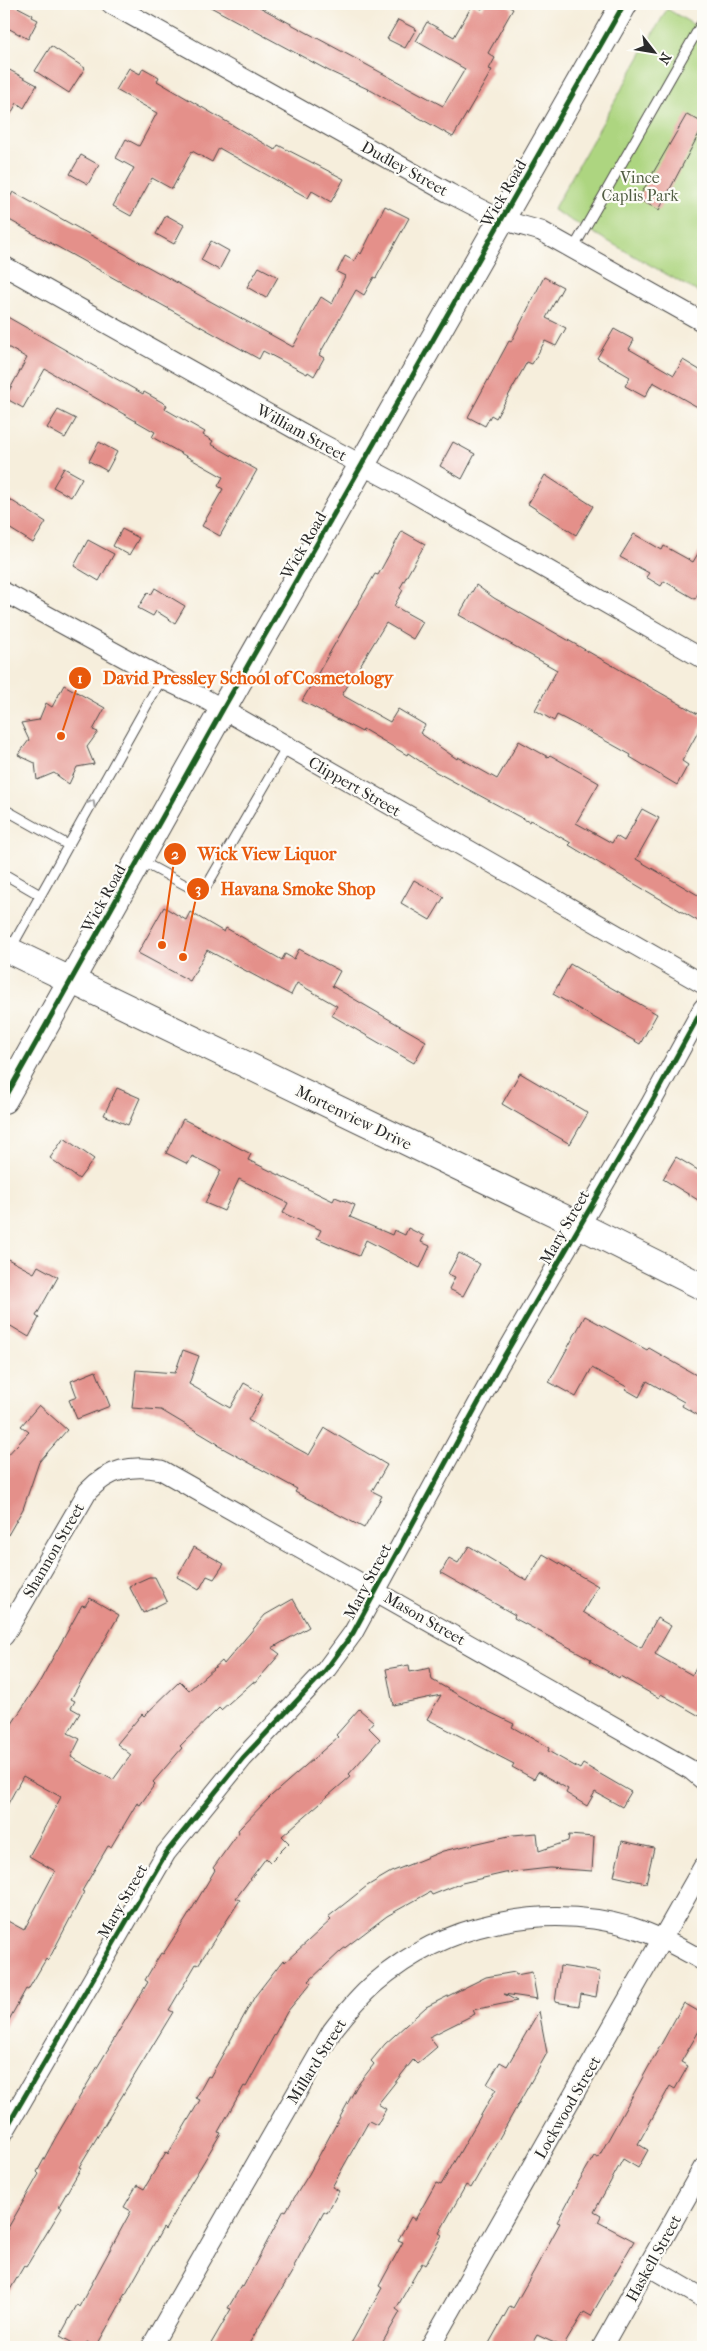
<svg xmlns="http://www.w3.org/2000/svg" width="707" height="2351" font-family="'IM FELL French Canon',serif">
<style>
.green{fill:#add580;stroke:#6c8056}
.building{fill:#e4908a}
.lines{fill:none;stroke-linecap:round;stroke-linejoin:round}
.lane-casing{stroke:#494846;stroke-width:11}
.street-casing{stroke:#494846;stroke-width:21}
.secondary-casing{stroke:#494846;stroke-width:28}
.lane{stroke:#fff;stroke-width:9}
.street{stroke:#fff;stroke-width:19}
.secondary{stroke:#fff;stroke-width:26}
.cycleway-casing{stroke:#fdfcf7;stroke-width:8}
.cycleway{stroke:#1b5e20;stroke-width:5}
.oneway{stroke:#a0a0a0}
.labels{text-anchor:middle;stroke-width:4.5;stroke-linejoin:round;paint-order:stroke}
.street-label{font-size:16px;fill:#2b2b2b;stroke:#fdfcf7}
.park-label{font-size:16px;fill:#525e44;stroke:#fdfcf7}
.leader{fill:none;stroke:#e8590c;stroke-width:2}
.callout-dot{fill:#e8590c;stroke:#fdfcf7;stroke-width:2}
.mark-label{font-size:15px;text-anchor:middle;font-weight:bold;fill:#fff}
.callout-label{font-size:18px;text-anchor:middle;font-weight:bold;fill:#e8590c;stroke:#fdfcf7;stroke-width:4.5;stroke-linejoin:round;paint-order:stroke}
</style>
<rect width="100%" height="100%" fill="#fdfcf7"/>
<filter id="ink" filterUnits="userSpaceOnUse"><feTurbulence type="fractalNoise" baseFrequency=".02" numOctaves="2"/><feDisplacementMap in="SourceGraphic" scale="10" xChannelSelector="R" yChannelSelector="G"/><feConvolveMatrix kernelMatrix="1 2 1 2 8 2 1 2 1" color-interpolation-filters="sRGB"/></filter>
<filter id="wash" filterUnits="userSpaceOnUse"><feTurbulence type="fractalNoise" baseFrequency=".0096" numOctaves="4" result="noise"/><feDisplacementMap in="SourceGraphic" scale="20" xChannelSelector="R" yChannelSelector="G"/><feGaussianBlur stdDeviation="1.12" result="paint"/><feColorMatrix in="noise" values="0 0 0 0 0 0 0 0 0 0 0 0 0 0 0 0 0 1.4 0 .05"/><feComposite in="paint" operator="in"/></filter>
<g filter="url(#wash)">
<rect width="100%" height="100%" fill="#f6eedc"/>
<path class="green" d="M667,9L703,30V295L553,210Z"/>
<g id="blocks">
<path class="building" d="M7,4H12L33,15L32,17L38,20L28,39L4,26V9Z
M205,4H254L443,106L465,69L416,41L427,22L454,37L473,4L482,9L485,4H504L513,9L488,53L495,58L489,69L492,70L453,137L372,91L329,71Z
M398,20L416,29L405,48L387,39Z
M51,46L85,68L69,93L35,71Z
M4,67L37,85L24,108L17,103L4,126Z
M129,68L140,74L143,68L159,77L157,81L275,150L278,145L344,179L331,202L312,191L308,198L219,148L212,162L192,151L172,189L152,178L131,216L113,206L134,168L116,158L126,139L139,146L157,113L116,90Z
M687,114L703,123V126L659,210L638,199Z
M81,155L99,165L88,184L70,174Z
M13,192L293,347L321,297L332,304L345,276L337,272L345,256L354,261L359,252L361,254L385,206L409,218L376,278L374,277L364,295L356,290L319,355L324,358L314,376L308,372L307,374L263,351L259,359L4,217V208Z
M166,215L184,225L174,244L156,234Z
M211,241L229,251L219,270L201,260Z
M259,267L278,277L266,298L247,287Z
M544,277L563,287L546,318L566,328L556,346L545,341L532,364L527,362L496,418L491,415L485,426L468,417L509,341L511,342Z
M4,315L143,394L144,392L167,405L165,409L205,432L203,435L213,441L211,444L257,470L220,536L202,526L223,489L218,486L223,477L152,437L155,432L45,369L23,408L5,398L27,358L4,345Z
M614,329L634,340L629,349L674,375L683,360L703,372V410L653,382L645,397L625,386L630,377L597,358Z
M58,410L76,419L65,438L47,428Z
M99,442L117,452L107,471L89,461Z
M453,442L475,454L462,479L440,466Z
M64,468L82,478L71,497L53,487Z
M545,475L593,506L576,535L528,504Z
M4,496L46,522L33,543L4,525Z
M122,529L139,538L129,555L113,546Z
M402,531L425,544L400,588L403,590L394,606L423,622L413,639L386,623L342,695L390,722L398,709L425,725L420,733L457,759L458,757L497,779L519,741L548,757L550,755L599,783L576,823L612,843L616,836L624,841L642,809L659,818L636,859L703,898V924L599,863L569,845L571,843L530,820L529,822L436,772L408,753L407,755L363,729L362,732L302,701L375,574L378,575Z
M634,534L662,550L664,546L693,562L703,545V585L695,599L664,581L661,586L646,577L649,573L620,557Z
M88,540L114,554L99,581L74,566Z
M476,585L494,598L703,717V723L682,761L688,765L677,785L630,757L631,755L588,731L557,715L554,721L535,710L557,670L459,615Z
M155,588L185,606L175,623L156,611L153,616L138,608L148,592L151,595Z
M64,685L105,708L93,730L98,732L87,747L94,764L77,767L69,784L54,773L37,780L35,763L18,755L29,740L21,723L39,720L46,703L52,707Z
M414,880L444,897L430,920L401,903Z
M164,907L186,920L190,912L224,932L226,928L282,960L285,954L294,959L299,949L340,971L332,986L426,1041L414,1063L331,1015L337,1006L297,983L291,995L207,950L190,981L138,953Z
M570,964L657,1014L640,1044L553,994Z
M520,1073L588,1113L570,1144L502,1104Z
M117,1088L140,1098L128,1125L104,1115Z
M183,1119L251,1154L248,1160L333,1201L335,1197L355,1205L350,1217L392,1235L394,1230L405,1235L408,1228L424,1236L421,1242L430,1246L420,1268L366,1240L359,1256L317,1238L321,1230L283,1213L288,1203L239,1179L224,1211L205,1203L221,1170L192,1156L188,1164L166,1153Z
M64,1138L94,1159L79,1179L50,1158Z
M676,1157L703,1173V1203L663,1179Z
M459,1253L480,1264L463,1296L449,1289L455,1277L448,1274Z
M4,1257L34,1273L38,1266L58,1277L36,1316L39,1318L29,1337L4,1322Z
M585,1316L647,1350L649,1348L703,1379V1418L682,1406L684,1402L647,1381L639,1397L625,1389L627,1387L592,1368L576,1397L549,1382Z
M183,1350L199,1356L189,1384L230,1408L244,1383L263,1394L248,1420L285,1442L309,1455L325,1428L387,1465L372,1491L382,1496L364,1528L295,1492L297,1489L217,1445L218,1444L161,1410L132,1408L136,1370L175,1373Z
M96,1371L110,1406L77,1419L69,1400L77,1397L71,1381Z
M39,1405L67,1430L39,1462L23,1509L4,1542V1459L29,1432L21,1426Z
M469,1546L527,1581L543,1554L598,1586L583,1612L641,1648L657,1618L671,1626L655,1654L692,1675L703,1657V1718L661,1694L659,1698L620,1676L619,1678L590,1661L591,1659L514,1618L515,1615L441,1573L449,1558L458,1563Z
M194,1547L224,1564L214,1579L207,1576L199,1590L177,1577Z
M149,1577H155L167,1601L143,1613L129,1586Z
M90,1598L119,1615L71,1699L75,1701L71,1708L80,1713L68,1733L80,1739L71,1757L113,1780L131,1755L117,1744L142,1714L144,1716L180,1681L189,1690L222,1661L224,1664L265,1615L293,1599L309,1627L272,1648L280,1654L255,1683L253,1682L221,1710L219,1708L180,1746L182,1748L153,1782L155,1784L140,1805L137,1803L111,1847L108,1846L82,1891L84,1892L48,1961L46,1959L28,1990L26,1989L4,2029V1919L24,1930L55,1871L29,1856L61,1797L23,1776L4,1811V1736L40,1681L82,1605L85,1606Z
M409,1665L410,1672L430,1668L432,1680L483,1709L514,1724L512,1727L549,1748L548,1751L580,1769L583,1764L631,1792L622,1807L595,1792L587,1806L566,1793L568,1789L538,1772L534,1779L512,1767L514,1764L427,1719L441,1695L393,1705L386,1669Z
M359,1709L374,1722L369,1728L380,1739L349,1774L351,1776L282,1836L289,1843L270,1862L266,1858L236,1898L240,1900L198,1965L196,1964L169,2010L173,2012L79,2167L81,2168L59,2206L62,2208L26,2267L24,2266L4,2300V2235L39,2174L37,2172L57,2135L148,1982L145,1980L161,1953L163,1954L186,1919L215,1870L213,1868L239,1832L238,1830L271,1796L338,1737L336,1735Z
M537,1833L539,1851L568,1841L569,1835L594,1837L592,1871L550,1868L505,1873L462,1883L432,1895L430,1892L387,1916L342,1950L309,1981L311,1983L287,2012L246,2087L244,2086L218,2132L221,2133L176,2208L177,2209L165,2230L163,2228L96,2347L87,2342L84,2347H80L60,2336L77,2305L79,2307L131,2211L124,2207L137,2185L144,2189L166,2152L168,2154L200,2100L196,2098L208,2076L210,2077L255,1996L283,1960L285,1962L331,1920L328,1917L367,1886L391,1872L443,1851L513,1835Z
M622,1841L654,1848L646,1883L614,1876Z
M560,1966L600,1972L596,1997L581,1994L579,2006L555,2002Z
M515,1972L516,1975L532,1972L537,1999L504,1994L517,2001L473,2010L475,2014L429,2037L437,2047L417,2064L413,2060L378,2104L386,2109L377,2125L369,2121L332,2187L339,2191L327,2213L324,2211L294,2266L295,2267L247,2347H209L231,2309L228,2308L241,2286L243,2287L284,2210L286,2211L309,2174L357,2086L374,2064L371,2061L385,2044L426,2007L486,1977Z
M684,2003L703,2014V2024L681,2062L688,2066L675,2089L670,2086L638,2144L648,2150L638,2168L623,2159L594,2212L601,2216L598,2222L634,2241L623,2260L591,2316L584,2312L563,2347L537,2335L530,2347H487L510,2306L513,2308L534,2271L560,2223L557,2222L578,2183L594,2156L598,2158Z
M539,2011L547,2053L492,2151L471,2188L466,2185L439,2233L442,2235L425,2265L422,2263L396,2309L400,2312L380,2347H349L382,2288L379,2286L403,2242L398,2240L411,2217L415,2220L436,2183L441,2185L496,2089L487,2084L500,2062L507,2066Z"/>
</g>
</g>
<g filter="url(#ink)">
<use href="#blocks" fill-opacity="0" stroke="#494846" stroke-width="1"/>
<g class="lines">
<g class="lane-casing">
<path id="lane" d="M573,249L703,21
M4,809L68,845
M141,861L202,894L287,747
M4,874L40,895
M11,948L162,678"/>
</g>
<g class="street-casing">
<path id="street" d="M111,4L449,193L502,220L541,231L703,322
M4,266L311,438L398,484L703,659
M4,592L167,681L205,699L703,984
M4,1636L88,1491C109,1469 132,1464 161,1470L691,1770L703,1780
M4,2132L166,1853L243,1758L325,1671L353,1633L499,1365L650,1105L703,1008
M648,2266L703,2298
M151,2347L332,2031C345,2014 359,1997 375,1983C444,1923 544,1902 631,1927C656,1935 681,1948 703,1961
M430,2347L703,1867
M602,2347L703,2168"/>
</g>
<g class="secondary-casing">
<path id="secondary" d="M4,948L579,1225L703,1287
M4,1100L223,709L624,4"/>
</g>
<use href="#lane" class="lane"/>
<use href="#street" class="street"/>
<use href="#secondary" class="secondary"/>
<g class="cycleway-casing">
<path id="cycleway" d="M4,1100L223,709L624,4
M4,2132L166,1853L243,1758L325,1671L353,1633L499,1365L650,1105L703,1008"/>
</g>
<use href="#cycleway" class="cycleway"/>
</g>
<defs><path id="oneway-chevron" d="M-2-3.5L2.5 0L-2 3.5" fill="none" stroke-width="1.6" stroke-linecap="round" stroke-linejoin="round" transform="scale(1.25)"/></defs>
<use class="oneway" href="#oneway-chevron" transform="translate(92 803) rotate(-61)"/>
</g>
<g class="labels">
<g class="street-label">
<text transform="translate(405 168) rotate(29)" y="6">Dudley Street</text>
<text transform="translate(503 193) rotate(-60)" y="6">Wick Road</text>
<text transform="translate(302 432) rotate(29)" y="6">William Street</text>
<text transform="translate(303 545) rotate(-60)" y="6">Wick Road</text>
<text transform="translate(355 786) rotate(30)" y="6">Clippert Street</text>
<text transform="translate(103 898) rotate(-61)" y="6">Wick Road</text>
<text transform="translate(354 1117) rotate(26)" y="6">Mortenview Drive</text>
<text transform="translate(564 1227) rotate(-60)" y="6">Mary Street</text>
<text transform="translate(53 1550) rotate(-60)" y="6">Shannon Street</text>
<text transform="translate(367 1581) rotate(-62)" y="6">Mary Street</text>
<text transform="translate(425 1618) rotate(30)" y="6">Mason Street</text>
<text transform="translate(122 1901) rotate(-60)" y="6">Mary Street</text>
<text transform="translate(316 2061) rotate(-58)" y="6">Millard Street</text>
<text transform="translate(567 2107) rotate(-60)" y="6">Lockwood Street</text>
<text transform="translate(653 2258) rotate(-61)" y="6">Haskell Street</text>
</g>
<g class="park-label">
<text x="640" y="183">Vince<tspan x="640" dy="18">Caplis Park</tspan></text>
</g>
</g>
<path class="leader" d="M61 736L80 678M162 945L175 854M183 957L198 889"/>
<g class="callout-dot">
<circle cx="61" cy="736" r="5"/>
<circle cx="162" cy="945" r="5"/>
<circle cx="183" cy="957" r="5"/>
<circle cx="80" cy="678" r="12"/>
<circle cx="175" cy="854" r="12"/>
<circle cx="198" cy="889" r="12"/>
</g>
<g class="mark-label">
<text x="80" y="683">1</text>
<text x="175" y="859">2</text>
<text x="198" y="894">3</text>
</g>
<g class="callout-label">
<text x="248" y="684">David Pressley School of Cosmetology</text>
<text x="267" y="860">Wick View Liquor</text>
<text x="298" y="895">Havana Smoke Shop</text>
</g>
<rect width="707" height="2351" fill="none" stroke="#fdfcf7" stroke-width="20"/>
<g transform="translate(654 52) rotate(121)" stroke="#fdfcf7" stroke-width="4" paint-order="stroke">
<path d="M0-4L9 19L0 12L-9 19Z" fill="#2b2b2b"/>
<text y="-8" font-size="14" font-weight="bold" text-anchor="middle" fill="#2b2b2b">N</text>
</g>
</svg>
